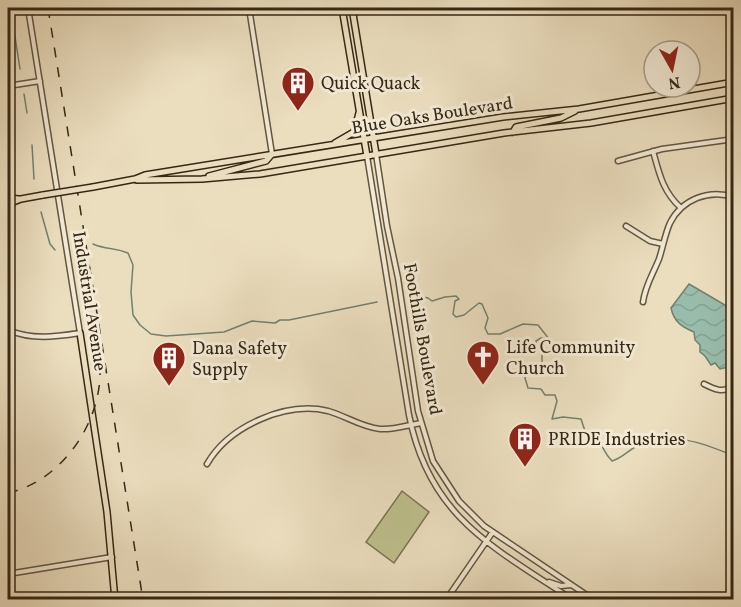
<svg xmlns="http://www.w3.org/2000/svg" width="741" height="607" font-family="Vollkorn,serif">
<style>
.park{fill:#bebf8d;stroke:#7a7451;stroke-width:1.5}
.water{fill:url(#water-waves);stroke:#718170;stroke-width:1.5}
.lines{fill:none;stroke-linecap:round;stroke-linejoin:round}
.stream{stroke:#718170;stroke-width:1.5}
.minor-casing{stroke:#635640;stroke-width:7}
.major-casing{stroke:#362815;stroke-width:8}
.minor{stroke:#f2ead5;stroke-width:4}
.major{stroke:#ebdebf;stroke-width:5}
.rail{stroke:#362815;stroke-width:1.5;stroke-dasharray:10 10;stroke-linecap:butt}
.major-bridge-casing{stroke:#362815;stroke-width:8;stroke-linecap:butt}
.major-bridge{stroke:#ebdebf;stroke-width:5}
.labels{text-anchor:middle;stroke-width:6;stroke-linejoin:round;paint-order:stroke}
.poi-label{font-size:18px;fill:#362815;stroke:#f2ead5;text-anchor:start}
.street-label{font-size:18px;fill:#362815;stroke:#f2ead5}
</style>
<defs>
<pattern id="water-waves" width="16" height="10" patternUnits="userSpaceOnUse" patternTransform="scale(1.5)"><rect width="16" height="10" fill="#99bdac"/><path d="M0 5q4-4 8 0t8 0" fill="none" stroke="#84a293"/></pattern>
</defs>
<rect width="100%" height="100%" fill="#ebdebf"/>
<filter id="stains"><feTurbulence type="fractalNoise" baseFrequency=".00333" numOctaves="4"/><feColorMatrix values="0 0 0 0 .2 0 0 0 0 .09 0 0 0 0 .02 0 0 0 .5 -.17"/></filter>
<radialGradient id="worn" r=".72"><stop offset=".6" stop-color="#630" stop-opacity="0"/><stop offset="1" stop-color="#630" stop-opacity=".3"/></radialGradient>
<path class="park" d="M402,491L429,512L394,563L366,542Z"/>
<path class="water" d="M689,284L725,305L732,321L729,337L733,343V366L720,369L715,363L711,365L705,356L700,352V345L695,340L694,332C682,327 674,322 671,308Z"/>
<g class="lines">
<path class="stream" d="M10,8L11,12
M14,30L20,69
M24,94L27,113
M32,145L34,179
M41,212L50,244L55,250
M93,244C107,250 113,247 128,253L133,265L131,292L133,315L140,325L151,334L166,336L224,332L252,321L275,323L280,320H289L377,302
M76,247H81
M413,295L428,298L432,301L445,297L456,296L459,299L455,301L453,314L456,317L464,315L479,303L482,304L488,318L485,328L488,334H500L523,324L538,325L549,339L541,338L536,341V345L542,352V371L530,370L527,371L525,378L528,388L541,389L545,395H555L557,401L552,419L563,417L581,419L585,431C606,442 599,448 612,461C623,458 628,450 639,445C674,432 701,442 734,456"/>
<g class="minor-casing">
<path id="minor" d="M249,8L272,154
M8,86L40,81
M653,151C659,173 663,192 681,208
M376,154L387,226L398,278L418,411L433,461L459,501L484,526L594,600
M367,156L409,415C429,517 493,547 573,600
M618,161L662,149L734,139
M626,226L650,241L663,244
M643,302C645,286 653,274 659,259C663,247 665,234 670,223C682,199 709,189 734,197
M8,330C32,340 54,337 80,333L28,8
M704,384C716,390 722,393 734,386
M207,464C229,426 286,401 328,411C346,416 361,427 380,429C394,430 408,425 421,423
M8,574L112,557
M549,582L561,586L571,585
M446,600L492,533"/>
</g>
<g class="major-casing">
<path id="major" d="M342,8L367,156
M352,8L376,154
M513,132L516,127L561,118L575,111
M335,143L354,132L359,113
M209,176L266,161L272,154
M137,180L202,179L260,174L504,133L591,123L734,98
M93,187L135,179L145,175L503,117L579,109L734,82
M8,198L19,199
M8,204L21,199L43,195
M80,333L107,512L115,600"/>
</g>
<use href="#minor" class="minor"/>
<use href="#major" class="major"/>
<path class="rail" d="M48,8L143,600
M8,493C62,481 102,422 100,368"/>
<g class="major-bridge-casing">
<path id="major-bridge" d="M43,195L93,187"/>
</g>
<use href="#major-bridge" class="major-bridge"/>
</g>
<defs>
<g id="building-pin" transform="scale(1.725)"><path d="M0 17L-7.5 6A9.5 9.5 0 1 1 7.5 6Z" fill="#8f2418" stroke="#f2ead5"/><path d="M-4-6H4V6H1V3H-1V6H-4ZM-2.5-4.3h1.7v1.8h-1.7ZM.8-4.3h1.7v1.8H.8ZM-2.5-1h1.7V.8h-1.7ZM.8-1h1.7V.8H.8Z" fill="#fff"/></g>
<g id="church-pin" transform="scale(1.725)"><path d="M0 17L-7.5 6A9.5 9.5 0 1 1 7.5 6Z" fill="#8f2418" stroke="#f2ead5"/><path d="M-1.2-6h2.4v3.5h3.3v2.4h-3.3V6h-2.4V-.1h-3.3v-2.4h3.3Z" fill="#fff"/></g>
</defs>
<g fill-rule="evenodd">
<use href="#building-pin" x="298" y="83"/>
<use href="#church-pin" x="483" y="357"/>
<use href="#building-pin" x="169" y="358"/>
<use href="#building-pin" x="525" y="439"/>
</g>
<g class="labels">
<g class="poi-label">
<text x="321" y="89">Quick Quack</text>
<text x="506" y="353">Life Community<tspan x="506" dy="21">Church</tspan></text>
<text x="192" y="354">Dana Safety<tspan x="192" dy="21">Supply</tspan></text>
<text x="548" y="445">PRIDE Industries</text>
</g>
<g class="street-label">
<text transform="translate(432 115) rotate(-9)" y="6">Blue Oaks Boulevard</text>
<text transform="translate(90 301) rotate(81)" y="6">Industrial Avenue</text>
<text transform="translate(423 339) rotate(80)" y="6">Foothills Boulevard</text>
</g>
</g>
<rect width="741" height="607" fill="none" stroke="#ebdebf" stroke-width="30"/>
<rect x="9" y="9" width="723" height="589" fill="none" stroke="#362815" stroke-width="3"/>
<rect x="15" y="15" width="711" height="577" fill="none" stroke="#362815" stroke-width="1.5"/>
<g transform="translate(672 69) rotate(171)"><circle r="28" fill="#f2ead5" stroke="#a79c88" stroke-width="1.5"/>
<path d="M0-4.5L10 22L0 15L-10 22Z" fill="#8f2418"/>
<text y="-9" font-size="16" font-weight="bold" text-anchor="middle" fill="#362815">N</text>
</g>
<rect width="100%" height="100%" filter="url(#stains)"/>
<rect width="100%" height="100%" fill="url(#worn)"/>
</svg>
